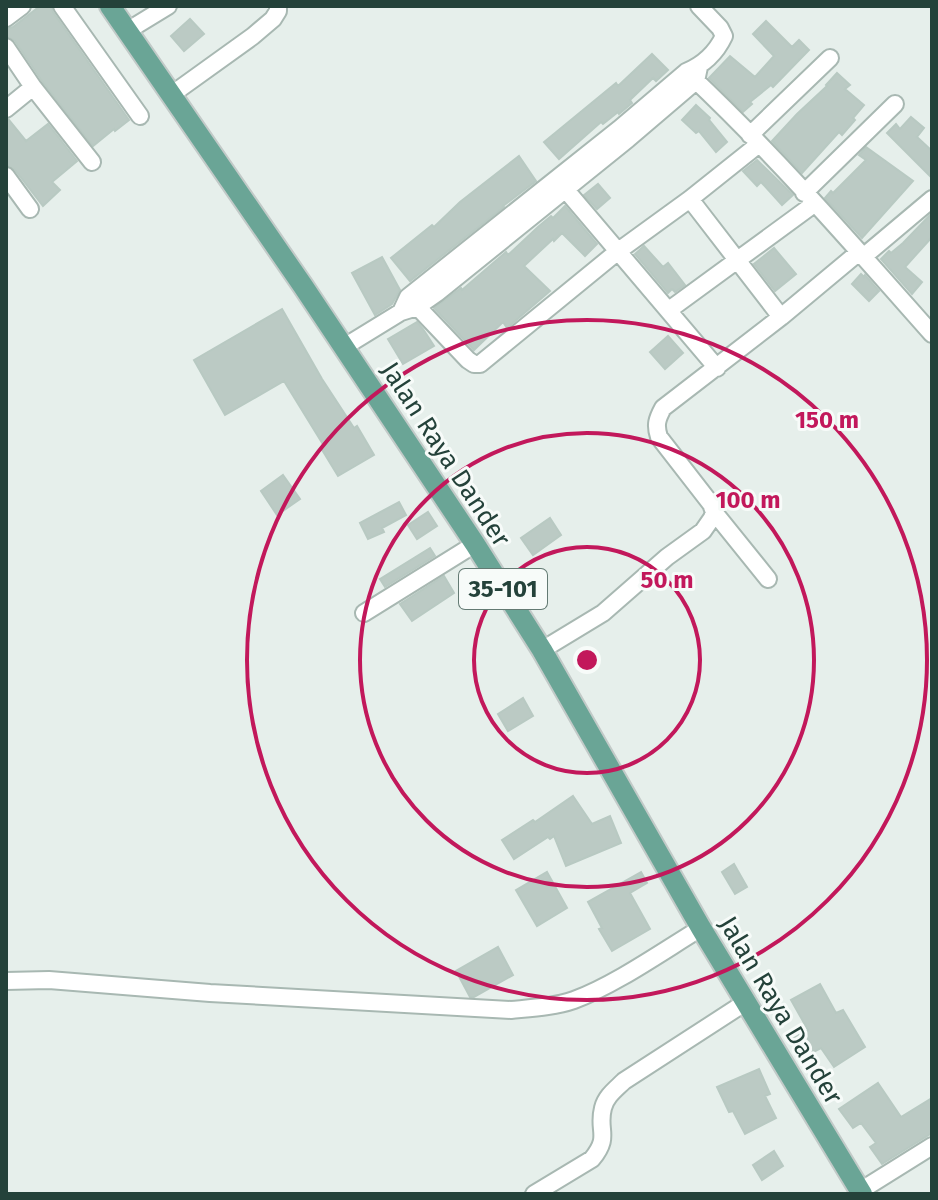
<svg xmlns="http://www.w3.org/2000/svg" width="938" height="1200" font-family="'Fira Sans',sans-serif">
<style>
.building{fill:#bbcac4;stroke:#b8c9c2;stroke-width:2}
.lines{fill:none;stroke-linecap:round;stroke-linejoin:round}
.minor-casing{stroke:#a8b8b2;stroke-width:20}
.major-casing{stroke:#c2cac8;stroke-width:24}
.minor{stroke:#fff;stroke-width:16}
.major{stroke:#6aa596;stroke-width:20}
.ring{fill:none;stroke:#c2185b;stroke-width:4}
.labels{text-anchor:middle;stroke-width:6;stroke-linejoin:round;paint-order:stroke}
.shield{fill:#f7fbf9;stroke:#637a73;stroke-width:2}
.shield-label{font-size:24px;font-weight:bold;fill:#24423a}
.street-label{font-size:26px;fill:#24423a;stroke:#f7fbf9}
.centre{fill:#c2185b;stroke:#f7fbf9;stroke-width:4}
.ring-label{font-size:24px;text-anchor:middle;font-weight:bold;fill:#c2185b;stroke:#f7fbf9;stroke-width:6;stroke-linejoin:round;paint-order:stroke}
</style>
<rect width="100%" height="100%" fill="#e6efeb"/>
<path class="building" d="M40,6H51L53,12L129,120L115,131L114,129L93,146L42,81L15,41L6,36V29L13,27Z
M190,19L204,34L184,51L171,36Z
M766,21L792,47L799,40L809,50L773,87L771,85L750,102L752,104L743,112L709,78L730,56L755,77L774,56L753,34Z
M652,54L668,70L656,81L653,78L630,100L632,103L619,114L618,112L603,124L601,122L559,159L544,142L616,83L618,86Z
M837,73L850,85L845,89L864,105L853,118L855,120L842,135L839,132L802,173L772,141L797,114L827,86L826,85Z
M696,105L710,118L709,120L727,142L716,152L699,131L696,133L682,120Z
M911,117L924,128L917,137L932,151V178L887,133L896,124L900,129Z
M6,120H9L26,141L48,124L77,161L52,182L60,190L43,206L15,170L6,165Z
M866,147L913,181L862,238L825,198L831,191L833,193L866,160L859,155Z
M519,156L536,181L503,206L504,207L410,281L391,258L432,225L434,227L460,202Z
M757,160L793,195L782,205L761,182L757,186L743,171Z
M598,184L610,198L597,209L584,195Z
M565,206L597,244L585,256L562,233L554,241L553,239L524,266L550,291L507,328L503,322L474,350L434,308L461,288L462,290L506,252L508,255L538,227L551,216L553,218Z
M932,213V237L905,267L922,282L912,294L881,259L889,251L891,253L903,243Z
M644,246L663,267L668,263L685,285L675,292L672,289L668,293L635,254Z
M774,248L796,274L775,291L754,264Z
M382,257L400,290L392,304L375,315L352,273Z
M861,274L864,277L865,275L879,291L869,301L852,284Z
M282,309L322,379L354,428L357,426L374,455L338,476L321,448L324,446L284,381L225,415L194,360Z
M417,322L423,329L434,346L403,364L388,339Z
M668,336L683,353L665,369L650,352Z
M283,475L300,499L277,515L261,491Z
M399,502L406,515L382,528L384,532L368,539L360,523Z
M428,512L437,526L417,539L408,525Z
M550,518L561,535L533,555L521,538Z
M430,548L435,556L385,587L380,579Z
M444,576L454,593L412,621L400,604Z
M523,698L533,716L508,731L498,714Z
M573,796L592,824L610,816L621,843L566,866L554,836L550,839L548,837L514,859L502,840L533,820L535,822Z
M734,864L747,887L735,894L722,872Z
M547,872L567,908L537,926L516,890Z
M641,872L647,883L630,893L650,929L612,951L599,929L602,928L588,902Z
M498,947L513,975L474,997H470L456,971Z
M820,984L836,1013L843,1010L865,1047L834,1067L821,1048L802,1058L792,1039L808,1030L791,1000Z
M759,1069L770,1094L765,1096L776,1118L745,1134L733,1111L729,1112L717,1087Z
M878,1083L901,1117L932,1098V1133L882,1164L870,1147L876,1143L861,1123L853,1128L839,1109Z
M774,1151L783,1166L762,1180L753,1165Z"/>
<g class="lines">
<g class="minor-casing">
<path id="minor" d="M62,6L140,116
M6,18L22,6
M127,31L168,6
M6,47L33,87L92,162
M690,75C776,156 854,246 932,334
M171,95L253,36L273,19L278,11V6
M6,109L33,87
M750,135L830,58
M6,176L30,209
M560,183L717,368
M804,193L895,104
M690,199L781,317
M863,257L932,199
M412,301L468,360L474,364H480L617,252L690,199L759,144
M669,310L814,204
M401,312L408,297L619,129L686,72C703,65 716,53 724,36L720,28L699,6
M344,347L401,312L417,307L437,293L628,139L696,81L699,67
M714,512L768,579
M364,613L475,544
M542,650L603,613L667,557L703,531L712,518L714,512L711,504L659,437C655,425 657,419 663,408L781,317L859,252
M6,981L49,980L210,993L511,1010C532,1008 554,1007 574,1000C615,985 663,951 701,928
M860,1191L932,1146
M534,1194L592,1159C611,1136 597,1131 603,1108C606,1096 616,1089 624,1081L746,1002"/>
</g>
<g class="major-casing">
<path id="major" d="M110,6L303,286L475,544L542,650L701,928L862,1194"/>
</g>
<use href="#minor" class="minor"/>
<use href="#major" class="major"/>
</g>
<g class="ring">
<circle cx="587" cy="660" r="113"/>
<circle cx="587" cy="660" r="227"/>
<circle cx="587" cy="660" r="340"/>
</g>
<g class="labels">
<rect class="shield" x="459" y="569" width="88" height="40" rx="6"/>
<g class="shield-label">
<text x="503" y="597">35-101</text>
</g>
<g class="street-label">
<text transform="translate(446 454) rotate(57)" y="9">Jalan Raya Dander</text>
<text transform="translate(781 1010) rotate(59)" y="9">Jalan Raya Dander</text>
</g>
</g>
<circle cx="587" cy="660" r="12" class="centre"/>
<g class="ring-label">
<text x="827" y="428">150 m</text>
<text x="748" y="508">100 m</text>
<text x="667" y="588">50 m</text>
</g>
<rect width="938" height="1200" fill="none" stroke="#24423a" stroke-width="16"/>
</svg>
